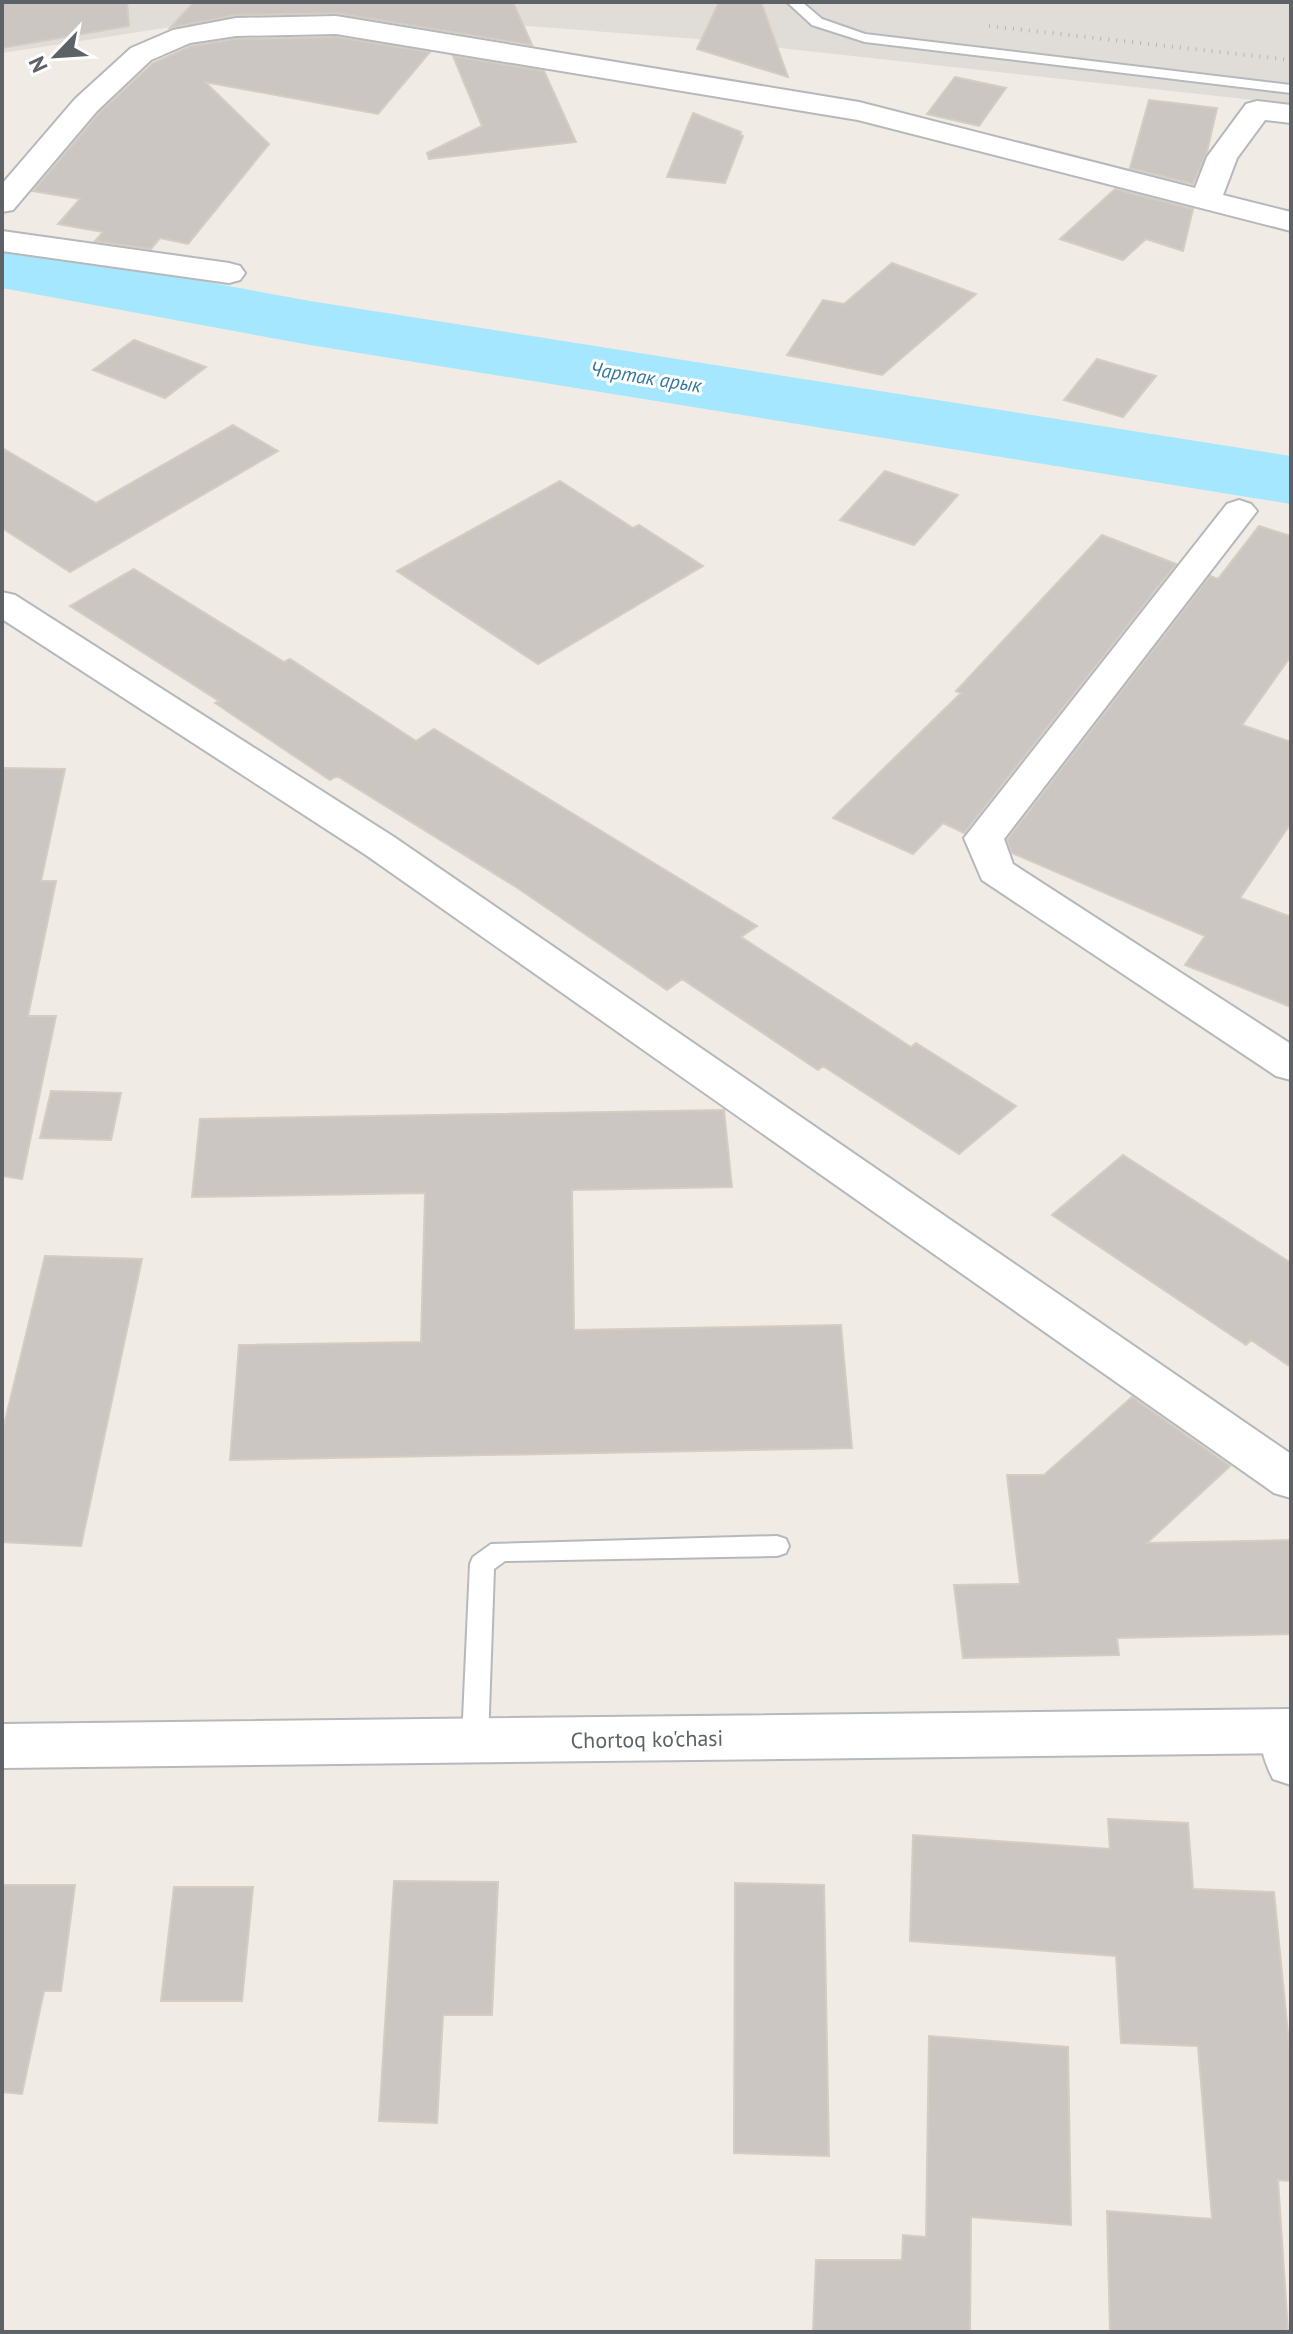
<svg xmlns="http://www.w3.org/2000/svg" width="1293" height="2334" font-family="'PT Sans',sans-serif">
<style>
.industrial{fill:#e0ddd9}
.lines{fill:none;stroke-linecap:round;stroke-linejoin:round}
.river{fill:#a5e7ff;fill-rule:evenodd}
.building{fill:#cbc6c1;stroke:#d5ccc2;stroke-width:2}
.service-casing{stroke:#b5b9bc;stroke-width:4}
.minor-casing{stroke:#b5b9bc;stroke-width:4}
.tertiary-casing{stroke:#b5b9bc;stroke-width:4}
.service{fill:#fff;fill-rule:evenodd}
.minor{fill:#fff;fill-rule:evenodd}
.tertiary{fill:#fff;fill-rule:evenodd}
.rail{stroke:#b4b5b6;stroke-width:4;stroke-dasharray:1 7;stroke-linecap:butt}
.labels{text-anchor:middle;stroke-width:6;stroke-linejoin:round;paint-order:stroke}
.far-water-label{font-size:20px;font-style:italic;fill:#34789c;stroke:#fff}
.street-label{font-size:22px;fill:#5c6266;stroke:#fff}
</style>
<rect width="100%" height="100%" fill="#f0ebe4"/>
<path class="industrial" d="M2,2H1291V104L697,39L296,8L2,53Z"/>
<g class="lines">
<path class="river" d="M2,244L310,301L1291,456V504L310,345L2,288Z"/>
</g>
<path class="building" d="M2,2H127L129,26L2,48Z
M194,2H513L532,45L336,13L236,15L170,28Z
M719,2H761L788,77L697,49Z
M336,37L430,52L378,114L205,82L269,144L188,244L160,238L151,249L95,241L103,232L58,224L80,199L33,191L99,113L153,63L191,46L236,39Z
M453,56L544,71L576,142L429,159L427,153L482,126Z
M955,77L1006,88L979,126L927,114Z
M1149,100L1217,108L1207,152L1193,184L1130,168Z
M693,113L741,132L740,135L743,136L725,183L667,177Z
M1115,189L1193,209L1183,251L1146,239L1123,260L1060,239Z
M892,263L976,294L882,375L787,355L823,300L844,304Z
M134,340L206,367L165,398L93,370Z
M1097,359L1156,376L1123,417L1064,400Z
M233,425L278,451L70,572L2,528V448L96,503Z
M885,471L958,495L914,545L840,520Z
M560,481L633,528L639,525L703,566L538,664L397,571Z
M1259,526L1291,536V656L1242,725L1291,742V823L1240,898L1291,917V1007L1185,965L1205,936L1012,853L1007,840L1210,576L1218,579Z
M1102,535L1176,564L964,833L943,823L913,854L833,818L961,693L956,691Z
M134,569L284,662L290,659L416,741L434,729L757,926L741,937L911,1047L916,1043L1016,1106L959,1154L823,1066L818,1070L682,979L667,990L516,887L337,776L330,780L215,703L219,701L70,606Z
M2,768L65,769L41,881H56L28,1016H56L22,1179L2,1176Z
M51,1091L121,1093L111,1140L40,1138Z
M724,1110L732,1187L572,1190L574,1330L841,1325L852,1448L230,1460L239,1345L421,1342L425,1193L192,1197L200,1119Z
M1123,1155L1291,1263V1367L1251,1340L1246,1345L1052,1215Z
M45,1256L142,1259L81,1546L2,1542V1433Z
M1132,1397L1230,1466L1147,1543L1291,1540V1634L1117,1638L1119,1655L963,1658L954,1585L1020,1584L1007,1475H1044Z
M1108,1819L1188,1823L1193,1889L1274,1892L1291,2064V2181L1278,2180L1288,2332H1110L1107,2211L1212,2219L1198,2046L1121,2043L1116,1956L910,1941L913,1835L1110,1849Z
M394,1881L498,1882L492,2015H443L437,2123L379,2121Z
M735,1883L824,1885L829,2156L734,2153Z
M2,1885H75L61,1991H44L22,2094L2,2092Z
M174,1887H253L242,2001H161Z
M929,2036L1068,2047L1071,2225L971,2217L970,2332H813L816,2260H902L903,2235L926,2237Z"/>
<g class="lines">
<g class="service-casing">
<path id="service" d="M787,2H802L822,19L865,34L1291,85V93L865,42L812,25Z
M777,1536L786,1539L789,1546L786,1553L777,1556L505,1561L494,1569L488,1741L484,1749L475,1752L466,1749L462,1741L470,1564L473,1557L491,1544Z"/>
</g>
<g class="minor-casing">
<path id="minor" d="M336,16L859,102L1195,188L1207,157L1246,104L1257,101L1291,105V123L1265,120L1237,158L1223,195L1291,212V231L858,120L336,34L236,36L190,43L151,60L97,111L13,210L2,212V184L75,99L131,48L173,30L236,18Z
M2,231L229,263L240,266L245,273L240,280L229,283L2,251Z
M1239,500L1251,504L1257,511L1004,839L1013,864L1291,1044V1080L1276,1076L982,880L964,838L1227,504Z
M2,592L15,595L394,837L1291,1454V1498L1274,1493L366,855L2,619Z
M1285,1709L1291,1711V1785L1273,1779C1262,1757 1256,1737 1267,1715Z"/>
</g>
<g class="tertiary-casing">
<path id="tertiary" d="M1291,1709V1753L2,1768V1724Z"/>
</g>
<use href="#service" class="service"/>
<use href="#minor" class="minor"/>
<use href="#tertiary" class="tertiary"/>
<path class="rail" d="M989,26L1291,60"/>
</g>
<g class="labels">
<g class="far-water-label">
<text transform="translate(646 377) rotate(9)" y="7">Чартак арык</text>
</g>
<g class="street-label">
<text transform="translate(647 1739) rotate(-1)" y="8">Chortoq ko'chasi</text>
</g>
</g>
<rect width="1293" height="2334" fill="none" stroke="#5c6266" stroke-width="8"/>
<g transform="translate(56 56) rotate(245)" stroke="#ffffff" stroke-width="6" paint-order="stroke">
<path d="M0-6L14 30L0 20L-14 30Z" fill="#5c6266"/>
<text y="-12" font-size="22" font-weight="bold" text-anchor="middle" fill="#5c6266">N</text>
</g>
</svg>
